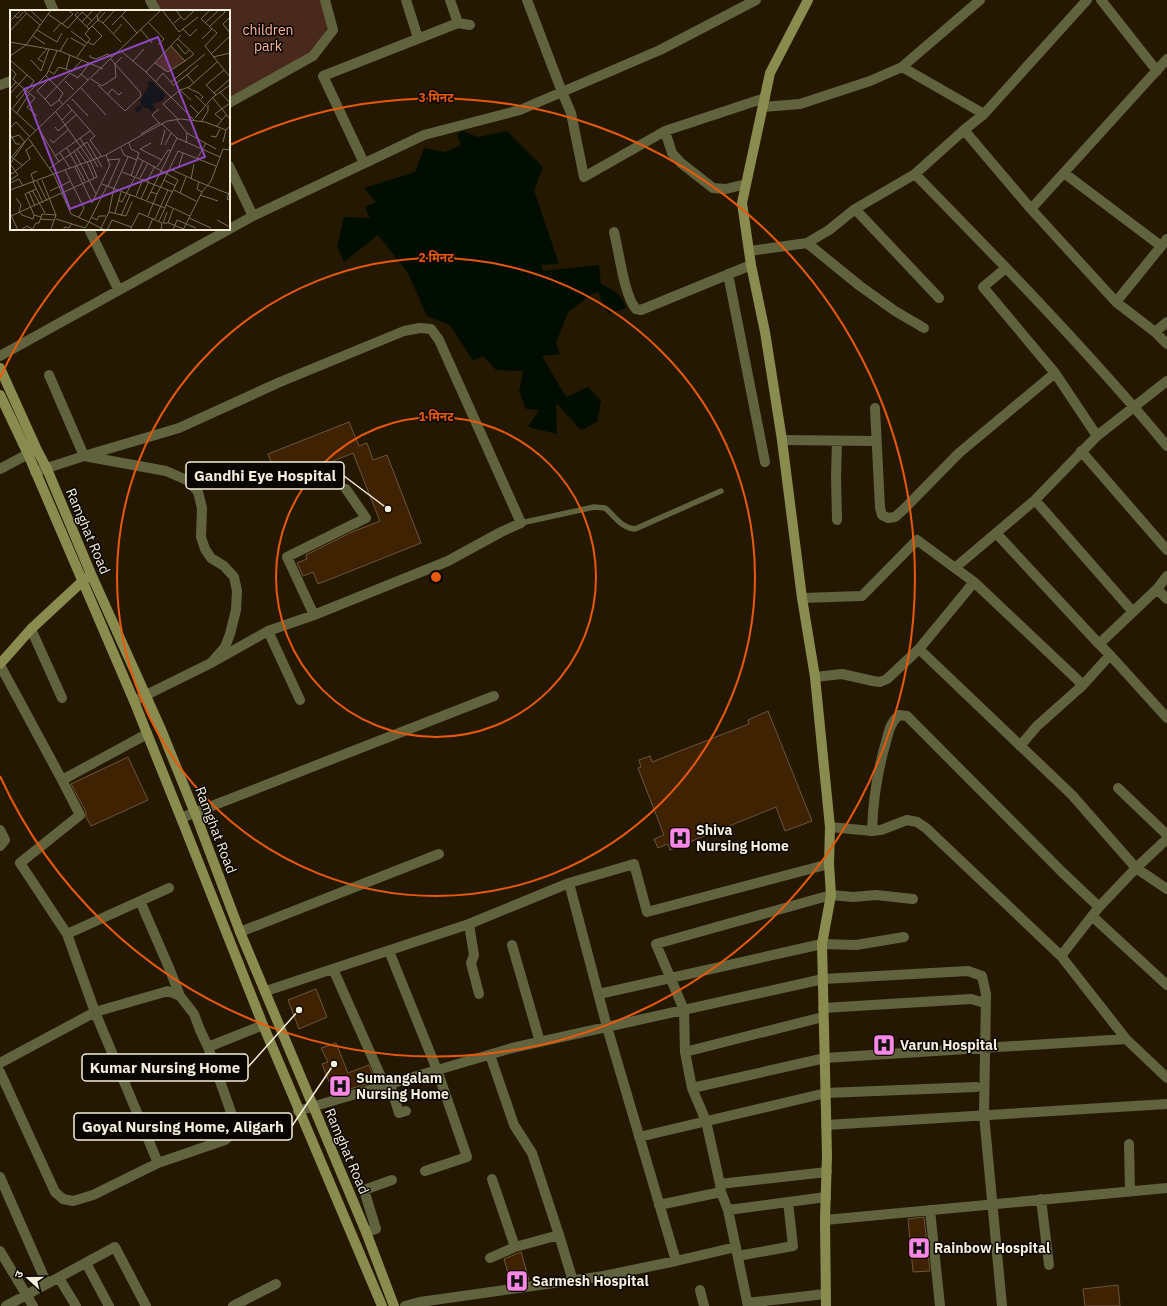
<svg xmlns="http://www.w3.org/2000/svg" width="1167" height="1306" font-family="'IBM Plex Sans','Noto Sans Devanagari',sans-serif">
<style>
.green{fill:#49291c}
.water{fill:#010d00}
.building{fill:#3e2202;stroke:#6d543c}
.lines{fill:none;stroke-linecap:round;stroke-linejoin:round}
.lane{stroke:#61633e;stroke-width:5.5}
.street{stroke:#61633e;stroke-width:10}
.secondary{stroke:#8a8c4f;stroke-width:10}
.ring{fill:none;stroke:#e8590c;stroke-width:2}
.labels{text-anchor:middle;stroke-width:3;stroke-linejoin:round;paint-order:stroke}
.park-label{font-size:14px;fill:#feb79b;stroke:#090500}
.street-label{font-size:14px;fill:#f5eedc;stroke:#090500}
.poi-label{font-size:14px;font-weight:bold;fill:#f5eedc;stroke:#090500;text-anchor:start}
.inset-road{fill:none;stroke:#786e58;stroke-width:1}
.view{fill:#8d49c3;fill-opacity:0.15;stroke:#8d49c3;stroke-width:2}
.inset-edge{fill:none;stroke:#f5eedc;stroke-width:2}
.centre{fill:#e8590c;stroke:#090500;stroke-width:2}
.ring-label{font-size:12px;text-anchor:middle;font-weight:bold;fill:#e8590c;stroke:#090500;stroke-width:3;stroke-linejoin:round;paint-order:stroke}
.leader{fill:none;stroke:#f5eedc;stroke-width:1.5}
.callout-dot{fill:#f5eedc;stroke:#090500;stroke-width:1.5}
.callout{fill:#090500;stroke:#f5eedc;stroke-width:1.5}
.callout-label{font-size:15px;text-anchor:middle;font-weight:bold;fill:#f5eedc}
</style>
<rect width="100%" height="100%" fill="#241900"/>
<path class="green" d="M150,0H325L330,21L313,56L229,103V11H156Z"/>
<path class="water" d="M462,131L478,137L507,131L543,167L534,190L559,264L541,265L543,271L599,265L601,284C614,291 621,293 626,308L608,314L598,292L592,294L568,312L556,343L560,354L542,356L566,397L588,387L601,401L597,422L581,430L556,403L557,434L528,427L539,410L526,409L519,392L523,371L496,370L483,356L473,361L450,325L427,316L408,273L378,235L344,262L337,246L344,217L370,218L365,207L376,202L364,188L415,172L424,148L445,152L461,145L457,134Z"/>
<path class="building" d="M349,422L359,446L367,443L373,460L387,455L421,543L318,584L313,572L303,576L297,563L307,559L306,555L352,532L380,521L353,453L279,483L275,474L261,479L257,469L272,464L268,454Z
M768,711L812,821L785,831L776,807L670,850L668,844L658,848L654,839L664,835L638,768L641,767L639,760L650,756L652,762L749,724L748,720Z
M128,757L148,800L91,826L86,817V812L71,784Z
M316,989L327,1017L299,1029L288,1000Z
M889,1035L890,1047L879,1048L878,1036Z
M336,1043L348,1073L369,1065L376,1081L334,1094L322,1064L328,1062L321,1048Z
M924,1217L930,1271L913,1272L908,1219Z
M521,1252L529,1280L511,1283L504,1259Z
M1118,1285L1120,1306H1085L1083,1289Z"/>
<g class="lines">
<path class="lane" d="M521,523L594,507L605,508C615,516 621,528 635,529L721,491"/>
<path class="street" d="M49,0L54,11
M150,0L156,11
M406,0L418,38
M450,0L458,23
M527,0L562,92L571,113L584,177L665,131L765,98
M1101,0L1157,71
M1167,59L1031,209L1116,302L1155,332L1167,344
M902,67L980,0
M0,85L11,81
M229,103L313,56L333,30L325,0
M763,107L800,104L870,81L902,67L984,114
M964,130L1031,209
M665,131L672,153L681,163L713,188L726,189L746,184
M364,163L323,76L458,23L470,25
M1064,173L1161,246
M915,174C1001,262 1088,351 1167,446
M855,209L939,298
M253,216L424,135L520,110L660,50L756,0
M89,229L118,289
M614,232C619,251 624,296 636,309L641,310L751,265
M807,243L860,286L895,311L924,328
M750,251L807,243L829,230L855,209L915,174L964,130L984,114L1087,0
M1006,268L983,287L1055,373L1097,436
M728,274L765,462
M1116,302L1167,239
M1155,332L1167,322
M0,356L253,216L229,166
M49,375L84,456L179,428L280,382L404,331L420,328L431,329L439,340L521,523L501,532L448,561L314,615L268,631L211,663
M875,408L880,508L882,515L888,518L895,517L903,510L959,453L1055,373
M782,440L876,441
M837,441L836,477L837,520
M1081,451L1167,550
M0,469L28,454
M35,472L84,456L166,471L189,481L198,492L202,508L201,537L205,549L211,558L224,566L234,577L237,591L236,610L230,634L225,647L211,663L134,701
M1035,500L1133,612
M996,533L1099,644
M956,567L1035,500L1097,436L1167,381
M1157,589L1167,599
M802,598L862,596L917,540L974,582L1083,685
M314,615L287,557L366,518L346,489
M31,629L62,698
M268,631L300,700
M919,649L1072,795L1136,868L1167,889
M1110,655L1167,718
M0,665L62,780
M815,677L842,674L873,681L880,682L887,679L919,649L974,582
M147,734L62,780L80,815L20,863L67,934L95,1012L158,1163L225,1140C235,1132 235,1128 232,1115L208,1047
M1020,746L1037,726L1083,685L1110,655L1099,644L1157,589L1167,576
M1118,788L1167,835
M181,818L494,696
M830,827L872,831L881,830L907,820L917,822L926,828L1061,956L1126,1039L1167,1078
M0,830L5,840L0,846
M872,831C873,800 877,772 886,742C889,731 890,723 899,715L907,716L1063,873L1099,907
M569,883L607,1027L676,1261
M140,901L170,970L180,996
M1092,916L1167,985
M469,924L474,955L471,963L479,994
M240,932L439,854
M67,934L169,888
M512,945L540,1042
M389,951L437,1070L467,1157L425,1171
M1061,956L1099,907L1136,868L1167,839
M333,969L385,1086
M266,991L469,924L569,883L634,864L647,912L829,864
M599,994L822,944L856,945L904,937
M823,1008L971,999L985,1003
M685,1052L823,1017
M490,1055L514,1125L532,1153L559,1235L515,1247
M0,1063L95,1012L168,991L180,996L194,1014L200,1030L208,1047L263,1025
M0,1072L55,1192L63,1199L73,1201L93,1195L158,1163
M390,1084L399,1113L406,1111
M692,1088L825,1058L1126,1039
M298,1111L512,1048L823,979L968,971L982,976L986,994L984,1115L1002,1306
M826,1125L1167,1104
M639,1137L826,1093L976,1087
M1129,1144L1130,1191
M0,1177L47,1284
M720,1184L706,1121L692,1088L685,1052L684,1010L656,944L831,895L853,897L876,895L913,899
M721,1192L728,1210L748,1306
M1041,1199L1049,1265
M659,1205L721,1192L720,1184L827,1172
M728,1210L826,1197
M930,1210L940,1306
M825,1220L1167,1188
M366,1232L376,1229L364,1190L392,1180
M559,1235L573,1281
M0,1251L33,1306
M738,1256L793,1246L788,1202
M490,1258L515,1247L492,1179
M86,1263L109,1306
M59,1278L76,1306
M700,1290L704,1306
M747,1303L825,1294
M6,1306L115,1247L146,1306
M233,1306L276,1284
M405,1306L420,1302L604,1276L676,1261L736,1247"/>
<path class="secondary" d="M808,0L770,73L742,203L751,265L765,332L782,440L802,598L815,677L830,827L829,864L831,895L822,944L827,1155L825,1220L826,1306
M0,368L37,450L47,469L91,574L160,727L195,813L240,932L366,1232L394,1306
M0,395L28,454L134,701L181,818L263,1025L382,1306
M0,664L31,629L86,578"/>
</g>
<g class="ring">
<circle cx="436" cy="577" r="160"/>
<circle cx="436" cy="577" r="319"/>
<path d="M0 378A479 479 0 0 1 106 230M230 145A479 479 0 1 1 0 776"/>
</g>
<defs>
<g id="hospital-square" transform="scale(1.15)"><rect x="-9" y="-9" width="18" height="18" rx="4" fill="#fb87e5" stroke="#090500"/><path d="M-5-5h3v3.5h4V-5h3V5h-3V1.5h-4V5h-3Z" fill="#111"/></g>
</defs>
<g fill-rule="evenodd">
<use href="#hospital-square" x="680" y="838"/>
<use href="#hospital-square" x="884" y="1045"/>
<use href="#hospital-square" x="340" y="1086"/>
<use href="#hospital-square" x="919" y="1248"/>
<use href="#hospital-square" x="517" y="1281"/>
</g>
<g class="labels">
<g class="park-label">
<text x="268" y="35">children<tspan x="268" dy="16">park</tspan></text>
</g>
<g class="street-label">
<text transform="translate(88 531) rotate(67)" y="5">Ramghat Road</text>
<text transform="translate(216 830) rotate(69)" y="5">Ramghat Road</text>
<text transform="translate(347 1151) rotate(67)" y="5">Ramghat Road</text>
</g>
<g class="poi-label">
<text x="696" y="835">Shiva<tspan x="696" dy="16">Nursing Home</tspan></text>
<text x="900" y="1050">Varun Hospital</text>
<text x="356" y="1083">Sumangalam<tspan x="356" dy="16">Nursing Home</tspan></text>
<text x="934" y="1253">Rainbow Hospital</text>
<text x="532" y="1286">Sarmesh Hospital</text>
</g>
</g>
<g transform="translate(10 10)">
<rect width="220" height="220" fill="#241900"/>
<path d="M161,36L175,51L159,62H155L145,53Z" fill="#49291c"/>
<path d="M136,71L143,72L155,84L153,90L142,94L145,99L141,104V100L133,97L128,105L129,101L126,102L125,98L131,95L130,90L139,75Z" fill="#010d00"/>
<path class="inset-road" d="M13,0L30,15M20,0L33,12M105,0L93,13L111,32M200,0L191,9L207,23L195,36L220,67M153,1L169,22L188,7M38,4L58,18L72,2L82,11M4,6L8,8L13,2M112,6L127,23M171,7L174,10L184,1M220,7L213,14L220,23M0,11L11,0M72,12L83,0M93,13L88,10L95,2M139,13L154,29L148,35M164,13L171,7L166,0M195,13L209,0M52,14L63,4L58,0M102,15L117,0M76,17L92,0M199,17L215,2L214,0M79,19L88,10L87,5M173,19L180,26L187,19M27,20L47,32L52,23M131,20L142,33M0,21L16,4M61,21L77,33L80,29L75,24L79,19L65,5L68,2M43,22L51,13M104,23L112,14M23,26L35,34M61,28L75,36M168,29L184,44L175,51M192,29L202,19M0,32L50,41L93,59M78,32L83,35L92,26L82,16M167,34L175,44L179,40M47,41L36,66L53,83L49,90L53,95M50,41L58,28M111,41L136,62L171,25M201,44L220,26M80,45V47L86,49L98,44L102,47M0,46L16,35L41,0M67,47L77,33M203,47L220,43M0,50L24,71L3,98M21,50L31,61M123,51L134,39M33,52L28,49L37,39M145,53L158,62L175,51L161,36M0,58L6,64L3,69L6,72L0,79M56,59L60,45M31,61L39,39M39,61L44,64L49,57L62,61L72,50M136,62L184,110M71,64L80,53M81,69L92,76L106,67L105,54L101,49M55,71L64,80M146,71L153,63L164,76M6,72L25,88L17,97L27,106M161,72L195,44M184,73L177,65L188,55M88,75L115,101L131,86L130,82L105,54L112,47M164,75L177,65M71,78L96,105M178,78L189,83L193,87L191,89M170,80L181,90M210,82L220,93M18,83L36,65M204,83L220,69M0,84L17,65M98,84L102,79L109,85L112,82M185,85L196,96M206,85L196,75L214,60M6,88L14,79M203,88L220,109M35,89L27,81L39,69M62,89L78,106M49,90L41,96L35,89L60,63L68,68L71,64L78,70M57,94L85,126L80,130L92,147M180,95L189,104M0,97L26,121M149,99L142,105L151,115M7,103L19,84M185,108L202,88L220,75M168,109L153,94L170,80L179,77L207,52M52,110L62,100M167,110L177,123L176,133M212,110L205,104L220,93M191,112L198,101V95M152,114L167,128L210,147M45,117L48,121L66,105M206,117L216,105M0,118L6,112L20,127M29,119L49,152M177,123L206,139M0,124L6,134H10M131,124L149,113M201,126L206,127L210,119M0,128L9,125L15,132M70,128L88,157M19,129L44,165L61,204L79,212L97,176M40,129L43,133L59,119M213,132L216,120M119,133L121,139L129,143L121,166M141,133L130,139L152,150M151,135L155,120M155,135L161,123M57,138L75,171M111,138L114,145L127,150M67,139L76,152M64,141L86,184M50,143L60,158M0,146L12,155M45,146L80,121M55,148L77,132L92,157M128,148L168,170L156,195M0,149L14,132M187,149L196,133M97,150L110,149L98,176M77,152L84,168M0,154L17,129L151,0M169,156L173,143M65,157L82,193L100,155L96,145M147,157L158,140L161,141M40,158L54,148M160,159L189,172L187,179L192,182L180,206M55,160L74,198L69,207M0,161L2,164L20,149L16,140L23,135M112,162L163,182M126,166L133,151M130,168L138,153M181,169L184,154M0,170L8,165L1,155M32,170L46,205L41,219M154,170L168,141L206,156M27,171L37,191M137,171L145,156M23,172L33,193M24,172L21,164L27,161M189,172L219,184M0,173L9,169L13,176M92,174L155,198L156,195L180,206L173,220M220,179L217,189L220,190M0,180L96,145L157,111L171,109L195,112L216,120L220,116M22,180L35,203M164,180L186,191M40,181L61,171M19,182L25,196M192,182L201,171L213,139L220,140M170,183L176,167M147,184L154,170L166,176M190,185L208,191M126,186L133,169M6,188L11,195L9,202L12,205L23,209L24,205L31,207M131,189L139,171M108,190L112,192L125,167M137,190L167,128M99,202L104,178L118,147M157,202L153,213H159L176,220M0,203L8,220M105,203L111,182M24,205L15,184L26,179M1,206L87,167L80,150L46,102M111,206L120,185M138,206L147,184L141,182M81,207L87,210L89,206H96M179,208L201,218M30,209L44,210M46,209L75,218M145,209L158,180M207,210L220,217M149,211L155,198M158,213L163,199M75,218L79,212L95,220M11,220L17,216L22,219M22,220L26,213H29L32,204L46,205M53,220L55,217L59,218L61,214M90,220L99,202L116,206L122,192M97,220L102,210L121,217M120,220L129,203L152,213L151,220M138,220L143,208M163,220L167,210L186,218"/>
<path class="view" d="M148,27L195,147L60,199L14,79Z"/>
<rect width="220" height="220" class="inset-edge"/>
</g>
<circle cx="436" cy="577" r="6" class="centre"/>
<g class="ring-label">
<text x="436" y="102">3 मिनट</text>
<text x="436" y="262">2 मिनट</text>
<text x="436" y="421">1 मिनट</text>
</g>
<path class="leader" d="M388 509L344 476M299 1010L248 1067M334 1064L292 1126"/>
<g class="callout-dot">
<circle cx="388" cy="509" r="4"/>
<circle cx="299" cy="1010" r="4"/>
<circle cx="334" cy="1064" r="4"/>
</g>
<g class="callout">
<rect x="186" y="462" width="158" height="27" rx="4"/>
<rect x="82" y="1054" width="166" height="27" rx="4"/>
<rect x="74" y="1113" width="218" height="27" rx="4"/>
</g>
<g class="callout-label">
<text x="265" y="481">Gandhi Eye Hospital</text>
<text x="165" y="1073">Kumar Nursing Home</text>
<text x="183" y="1132">Goyal Nursing Home, Aligarh</text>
</g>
<g transform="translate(28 1278) rotate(291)" stroke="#090500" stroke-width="3" paint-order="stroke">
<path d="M0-3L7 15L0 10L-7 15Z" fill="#f5eedc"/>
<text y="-6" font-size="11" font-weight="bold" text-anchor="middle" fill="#f5eedc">उ</text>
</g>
</svg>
